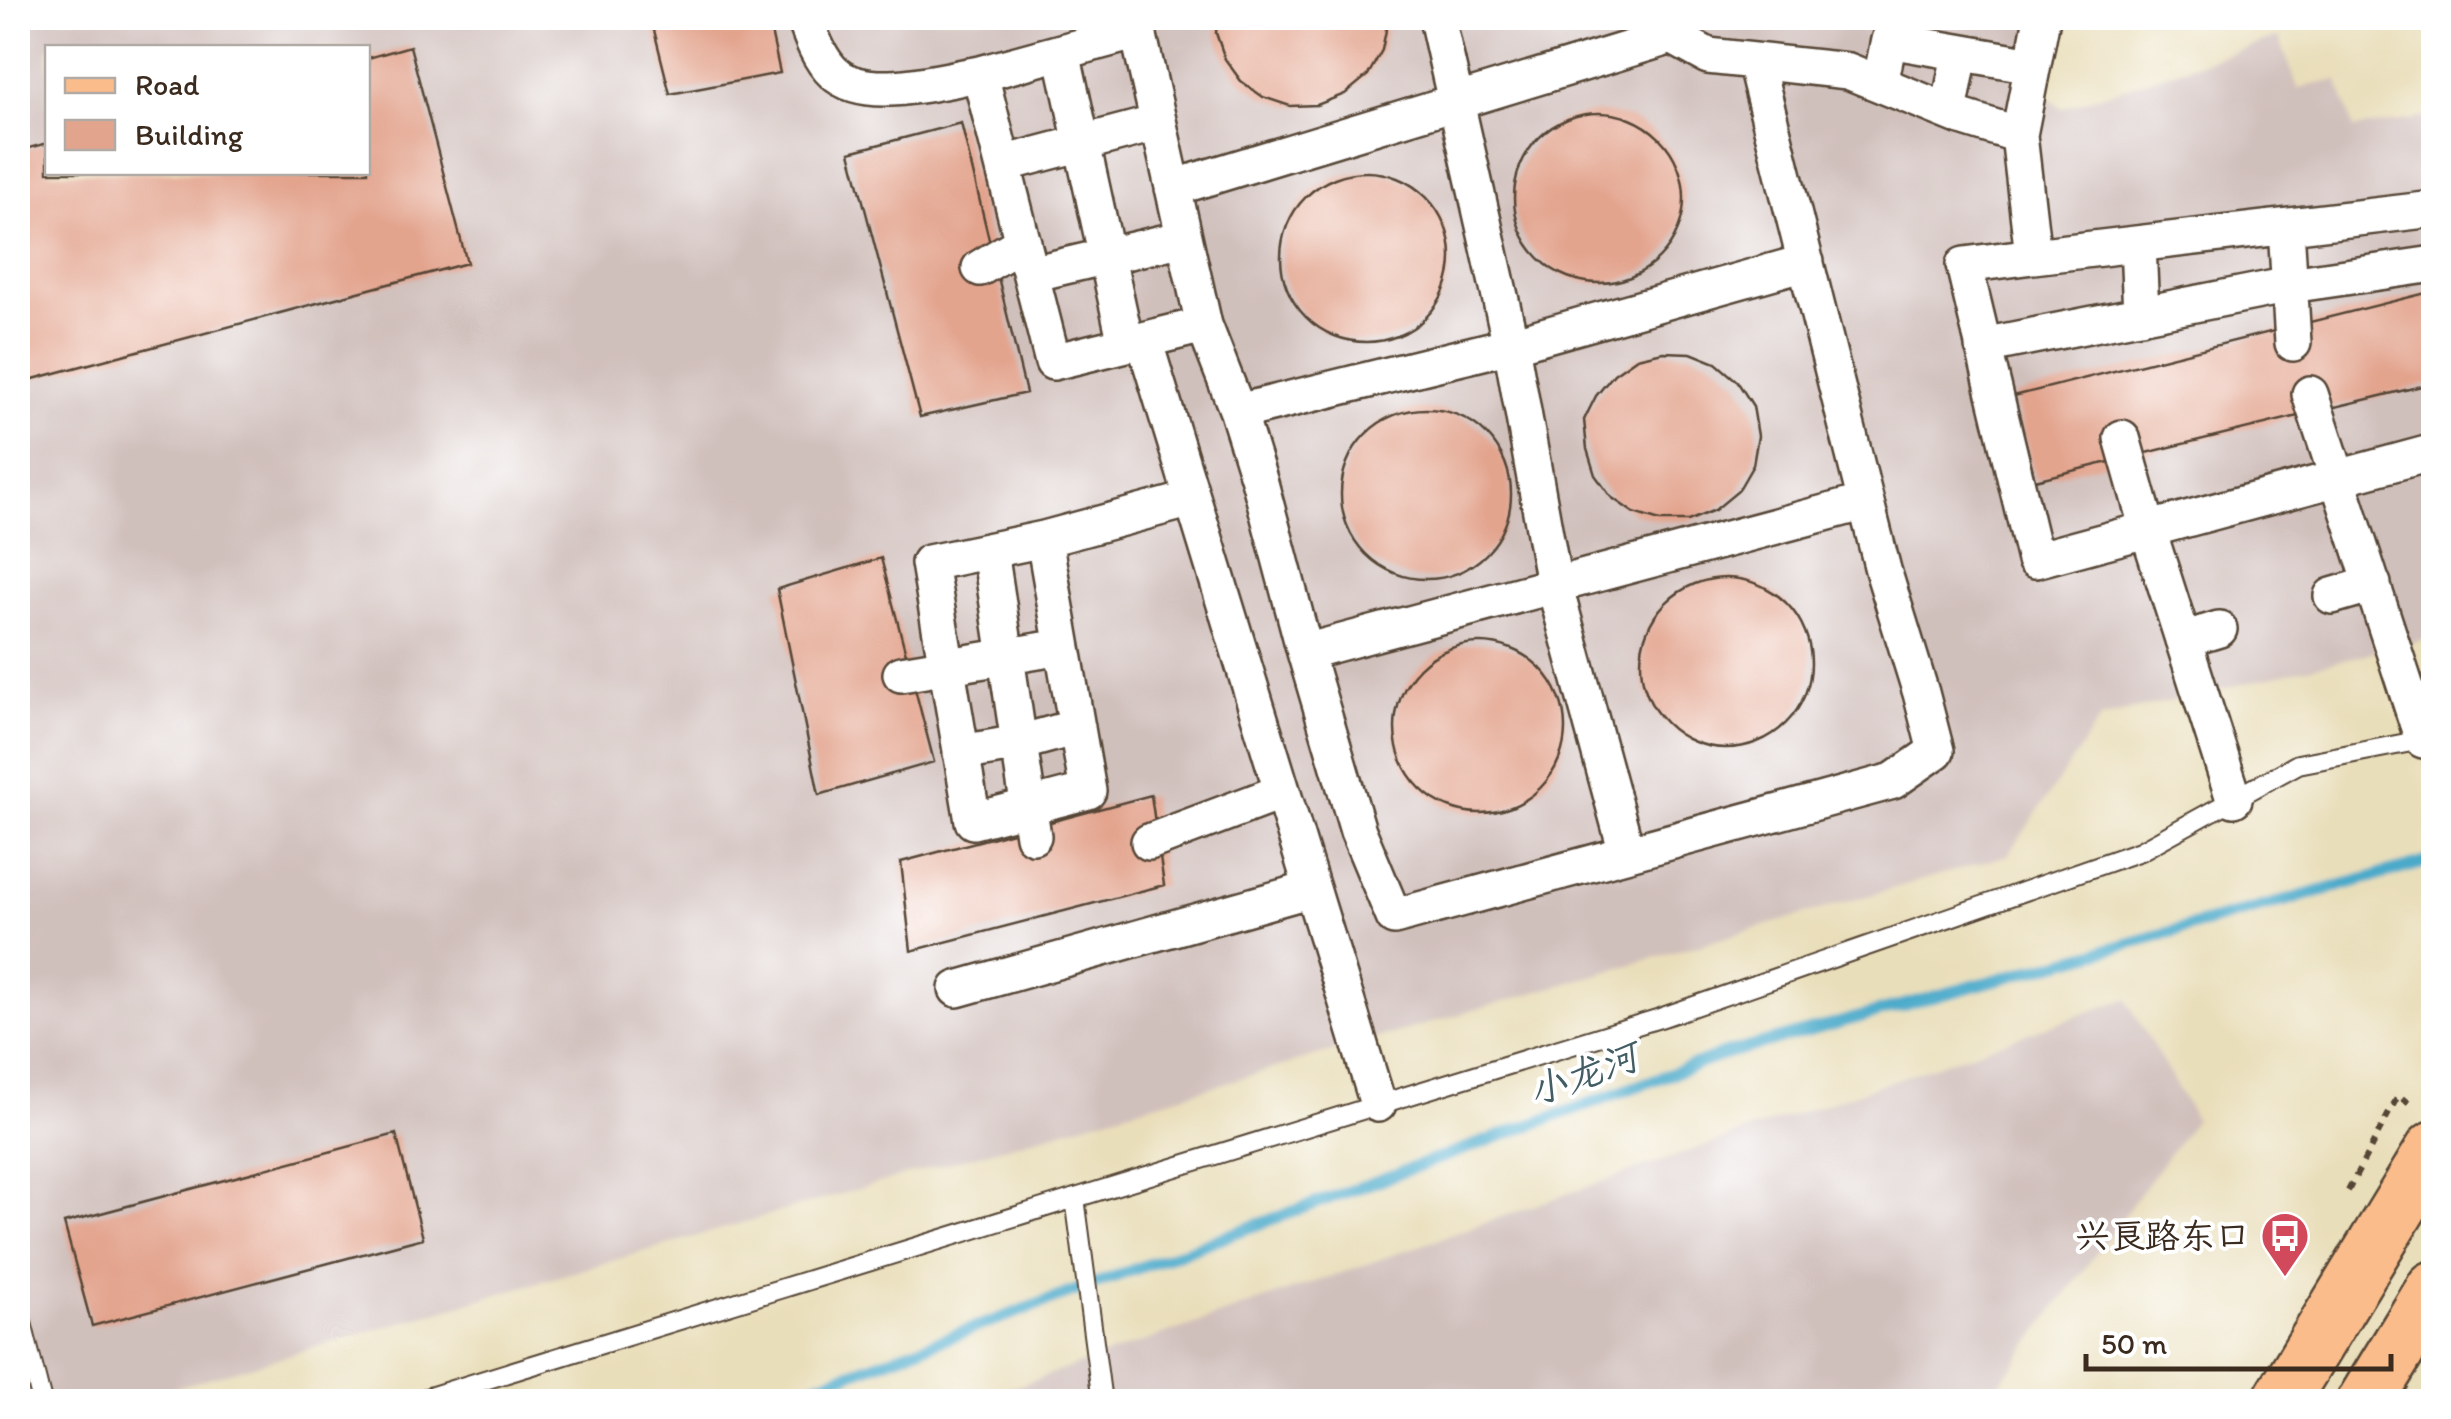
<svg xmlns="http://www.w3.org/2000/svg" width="2451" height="1419" font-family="Itim,'LXGW WenKai TC',sans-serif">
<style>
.industrial{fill:#d0c0bc;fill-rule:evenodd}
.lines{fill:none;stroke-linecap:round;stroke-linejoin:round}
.stream{stroke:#4caaca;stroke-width:12}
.building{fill:#e3a48e}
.service-casing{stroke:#554535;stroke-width:22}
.minor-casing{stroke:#554535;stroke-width:40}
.primary-casing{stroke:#554535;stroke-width:60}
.motorway-casing{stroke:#554535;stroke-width:60}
.path{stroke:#554535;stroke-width:6;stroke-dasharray:8 8;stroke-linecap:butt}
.service{stroke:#fff;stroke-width:18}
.minor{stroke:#fff;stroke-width:35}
.primary{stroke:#fabc8b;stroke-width:55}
.motorway{stroke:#fabc8b;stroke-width:55}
.labels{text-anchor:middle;stroke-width:8;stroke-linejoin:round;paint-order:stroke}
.poi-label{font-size:35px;fill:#3b2a1e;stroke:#fff;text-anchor:end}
.water-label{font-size:38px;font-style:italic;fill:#425d63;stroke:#fff}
</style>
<rect width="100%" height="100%" fill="#fff"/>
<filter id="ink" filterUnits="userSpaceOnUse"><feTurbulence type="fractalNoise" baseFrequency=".01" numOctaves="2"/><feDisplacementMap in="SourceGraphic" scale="20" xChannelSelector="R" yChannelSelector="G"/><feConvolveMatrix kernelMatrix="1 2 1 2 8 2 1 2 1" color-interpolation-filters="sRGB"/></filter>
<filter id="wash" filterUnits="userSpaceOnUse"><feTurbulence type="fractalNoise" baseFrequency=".0048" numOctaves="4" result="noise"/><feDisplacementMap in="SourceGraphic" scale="40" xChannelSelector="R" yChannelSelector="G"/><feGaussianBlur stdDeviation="2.25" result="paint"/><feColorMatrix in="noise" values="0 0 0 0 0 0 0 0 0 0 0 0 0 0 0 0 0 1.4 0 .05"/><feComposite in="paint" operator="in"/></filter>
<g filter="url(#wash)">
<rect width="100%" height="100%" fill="#e9deba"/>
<path class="industrial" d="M18,18H2053L2039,90L2062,108L2279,37L2298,88L2338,80L2354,129L2433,116V638L2101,718L2008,855L130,1401H18ZM48,48H368V172H48Z
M2126,999L2195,1119L1987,1401L971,1402Z"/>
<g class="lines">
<path class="stream" d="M771,1402L1725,1054L2434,860"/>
</g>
<g id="blocks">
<path class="building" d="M651,18H768L780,73L670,94Z
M1217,18H1387L1388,20L1382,50L1368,75L1345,94L1317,105L1290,106L1263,97L1241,81L1225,59L1216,33Z
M410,46L467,263L18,383V151L48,143V172H368V58Z
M1514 198a85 85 0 1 1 170 0a85 85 0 1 1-170 0Z
M961,123L1026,393L920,417L850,152Z
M1281 257a85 85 0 1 1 170 0a85 85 0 1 1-170 0Z
M2434,291V383L2035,480L2014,396Z
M1663,352L1691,353L1716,363L1737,381L1753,406L1758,436L1753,465L1738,491L1715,510L1688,521H1660L1634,513L1611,497L1595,475L1587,449L1584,420L1596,396L1614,374L1637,358Z
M1341 494a85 85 0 1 1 170 0a85 85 0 1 1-170 0Z
M881,558L934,762L819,795L777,589Z
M1641 663a85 85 0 1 1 170 0a85 85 0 1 1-170 0Z
M1395 728a85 85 0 1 1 170 0a85 85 0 1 1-170 0Z
M1151,795L1164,885L911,951L901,862Z
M396,1134L423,1238L92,1326L64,1223Z"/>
</g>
</g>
<g filter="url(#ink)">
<use href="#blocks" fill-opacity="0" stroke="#554535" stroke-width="2.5"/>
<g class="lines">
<g class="service-casing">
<path id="service" d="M1075,1198L1102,1402
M18,1307L42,1402
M413,1402L1660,1018L2140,851L2298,764L2427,739"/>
</g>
<g class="minor-casing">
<path id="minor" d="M805,18C811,37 819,59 834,73C867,103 941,80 980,74
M1135,18L1204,325L1238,412L1260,483L1305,652L1358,831L1394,917L1893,781L1936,751L1921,693L1883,570L1755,61
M1437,18L1511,345L1554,584L1627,853
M1639,18L1708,56L1848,71L1961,117L2019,135
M2042,18L2019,135L2033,256L1964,265L2035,560L2434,452
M1138,31L980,74L1053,362L1204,325
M1062,52L1126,344
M1880,84L1889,40L2032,65
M1949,112L1960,53
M1003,164L1158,123
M1173,188L1672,36
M2286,227L2293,343
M2138,244L2141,315
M2033,256L2434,209
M980,268L1023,242
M1031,274L1184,238
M1144,340L1378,1104
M1983,346L2290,285L2434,264
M2310,394L2423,740
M1238,412L1511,345L1806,262
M2122,438L2148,530L2234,799
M1044,539L1088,791L973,821L929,563L1044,539L1192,499
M990,551L1033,836
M2332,596L2373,584
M2183,640L2219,629
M1305,652L1866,502
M901,674L1062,647
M961,753L1019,743L1077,727
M1149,842L1282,792
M957,989L1312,889"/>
</g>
<g class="primary-casing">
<path id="primary" d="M2280,1402L2434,1149"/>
</g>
<g class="motorway-casing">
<path id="motorway" d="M2365,1402L2434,1289"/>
</g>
<path class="path" d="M2348,1191L2398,1096L2415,1106"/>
<use href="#service" class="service"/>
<use href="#minor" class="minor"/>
<use href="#primary" class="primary"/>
<use href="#motorway" class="motorway"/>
</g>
</g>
<defs>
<g id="bus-pin" transform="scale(2.5)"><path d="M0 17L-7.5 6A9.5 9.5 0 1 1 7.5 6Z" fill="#d1495b" stroke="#fff"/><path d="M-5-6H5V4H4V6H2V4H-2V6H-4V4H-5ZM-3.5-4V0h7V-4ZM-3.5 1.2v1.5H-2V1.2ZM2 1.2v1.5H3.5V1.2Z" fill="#fff"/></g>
</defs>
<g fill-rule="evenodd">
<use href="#bus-pin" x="2285" y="1236"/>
</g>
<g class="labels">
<g class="poi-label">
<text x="2250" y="1248">兴良路东口</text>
</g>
<g class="water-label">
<text transform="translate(1583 1074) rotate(-20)" y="13">小龙河</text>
</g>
</g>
<rect width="2451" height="1419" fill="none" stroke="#fff" stroke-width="60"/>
<rect x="45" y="45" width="325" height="130" fill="#ffffff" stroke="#b1aaa5" stroke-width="2.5"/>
<rect x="65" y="78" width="50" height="15" fill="#fabc8b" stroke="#b1aaa5" stroke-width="2.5"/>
<text x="135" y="95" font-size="30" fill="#3b2a1e">Road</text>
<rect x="65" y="120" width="50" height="30" fill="#e3a48e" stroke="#b1aaa5" stroke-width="2.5"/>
<text x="135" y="145" font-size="30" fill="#3b2a1e">Building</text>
<path d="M2086 1354v15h305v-15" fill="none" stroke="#3b2a1e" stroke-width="5"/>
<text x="2101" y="1354" font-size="30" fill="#3b2a1e" stroke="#ffffff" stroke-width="8" paint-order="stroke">50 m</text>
</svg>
